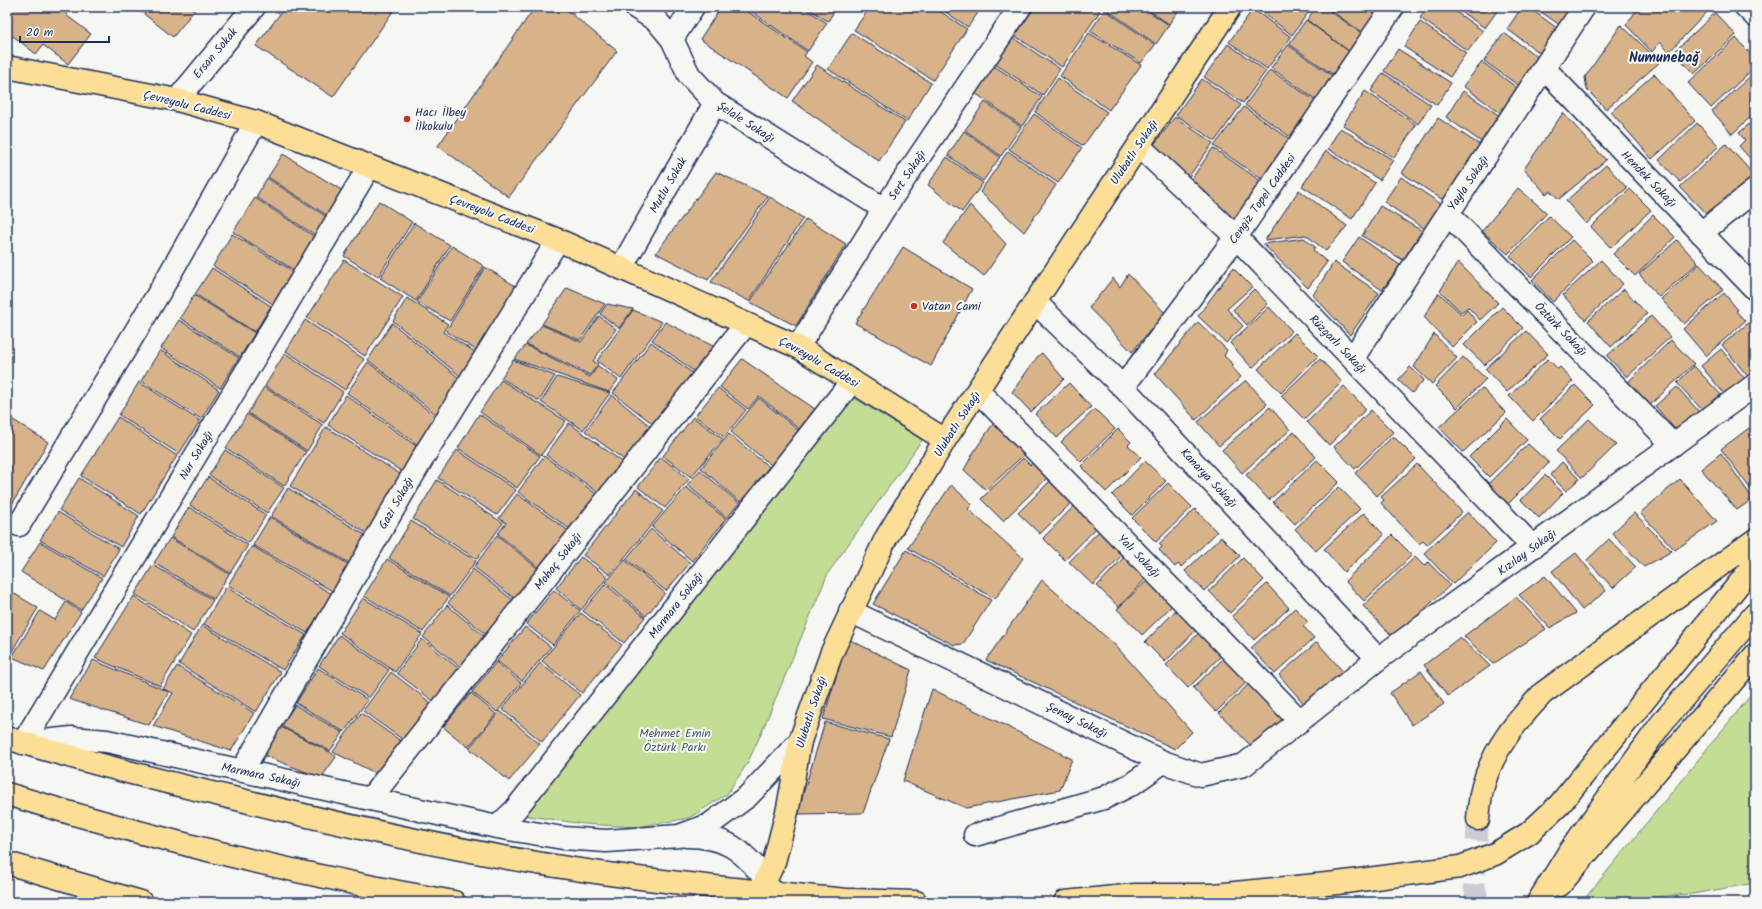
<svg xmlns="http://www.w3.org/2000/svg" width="1762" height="909" font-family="Kalam,sans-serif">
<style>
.green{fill:#c3dd94;stroke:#6f8679}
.building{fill:#d8b289;stroke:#1b2f5e}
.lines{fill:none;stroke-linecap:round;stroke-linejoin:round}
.highway-tunnel{stroke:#caced4;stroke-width:22;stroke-dasharray:22 11;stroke-linecap:butt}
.minor-casing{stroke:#1b2f5e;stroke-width:25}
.major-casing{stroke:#1b2f5e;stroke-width:25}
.highway-casing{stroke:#1b2f5e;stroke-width:25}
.minor{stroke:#f6f6f2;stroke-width:22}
.major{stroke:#fdde96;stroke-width:22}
.highway{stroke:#fdde96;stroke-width:22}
.poi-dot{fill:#c8321e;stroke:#f6f6f2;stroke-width:1.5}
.labels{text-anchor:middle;stroke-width:4;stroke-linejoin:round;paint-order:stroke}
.street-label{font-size:12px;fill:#1b2f5e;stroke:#f6f6f2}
.poi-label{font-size:12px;fill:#1b2f5e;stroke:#f6f6f2;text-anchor:start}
.park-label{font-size:12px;fill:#455a6c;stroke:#f6f6f2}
.quarter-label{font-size:14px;font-weight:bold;fill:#1b2f5e;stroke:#f6f6f2}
</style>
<rect width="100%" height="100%" fill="#f6f6f2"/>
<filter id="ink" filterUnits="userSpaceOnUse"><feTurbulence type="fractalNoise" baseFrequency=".025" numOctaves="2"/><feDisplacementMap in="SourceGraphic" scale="8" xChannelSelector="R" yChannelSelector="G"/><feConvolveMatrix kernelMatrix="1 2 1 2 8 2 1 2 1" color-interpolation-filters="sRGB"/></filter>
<g filter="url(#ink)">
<path class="green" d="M853,397L922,440L828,573L760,736L747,764L727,794L689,818L638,827L584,824L522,815Z
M1755,690V883L1692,894L1582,902Z"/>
<path class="building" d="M7,7H69L71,9L66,15L91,34L68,64L43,45L36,54L13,36L7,44Z
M135,7H147L142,13Z
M149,7H197L173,37L144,14Z
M285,7H396L333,97L256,46Z
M535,7H563L617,51L509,197L438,146Z
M721,7H741L807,52L804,56L812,62L788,98L700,39Z
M745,7H803L827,23L808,51Z
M806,7H837L828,21Z
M870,7H933L967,29L933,80L854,30Z
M938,7H982L968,27Z
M1035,7H1094L1100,11L1062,67L1015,36Z
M1107,7H1142L1169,25L1156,44L1106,9Z
M1144,7H1181L1169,24Z
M1255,7H1306L1310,10L1292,35Z
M1316,7H1324L1367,37L1354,55L1307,20Z
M1326,7H1365L1380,17L1367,36Z
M1367,7H1388L1381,17Z
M1427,7H1449L1483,31L1468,51L1420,18Z
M1454,7H1500L1485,28Z
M1522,7H1528L1561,31L1543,55L1507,29Z
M1534,7H1578L1564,28Z
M1639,7H1707L1709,10L1669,52L1660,42L1652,52L1626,25Z
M1253,9L1291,37L1267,69L1229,42Z
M1105,10L1155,45L1141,63L1090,31Z
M1715,13L1736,35L1694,74L1674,52Z
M1306,20L1354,55L1338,78L1289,44Z
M1420,22L1466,53L1450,77L1404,47Z
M1621,25L1660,62L1606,109L1587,90L1585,77Z
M852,33L931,83L907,121L828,69Z
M1089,33L1141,65L1109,110L1060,76Z
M1504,33L1542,60L1522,88L1484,61Z
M1013,38L1060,69L1043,95L995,64Z
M1736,38L1755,59V67L1711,108L1688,83Z
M1228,44L1266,71L1243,103L1204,77Z
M1288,45L1337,79L1321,103L1271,68Z
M1398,49L1451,83L1437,105L1384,71Z
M1482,62L1520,90L1502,114L1463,86Z
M817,65L905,122L879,161L792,101Z
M994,66L1042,97L1022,126L975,93Z
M1270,70L1320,104L1295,140L1245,105Z
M1755,72V113L1732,134L1712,111Z
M1383,73L1431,105L1418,124L1371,91Z
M1654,74L1695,121L1652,159L1611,112Z
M1058,78L1107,112L1083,146L1035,112Z
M1202,79L1241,105L1215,141L1176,115Z
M1365,91L1416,125L1394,158L1343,125Z
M1463,91L1500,116L1483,143L1446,117Z
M985,102L1021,127L1001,156L965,130Z
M1244,107L1294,142L1266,182L1214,146Z
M1563,113L1606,160L1559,199L1550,191L1546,194L1524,169Z
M1034,114L1082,148L1058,183L1009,149Z
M1175,117L1213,143L1187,179L1152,147Z
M1438,118L1480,145L1443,200L1402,173Z
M1755,119V164L1739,146L1745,140L1739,133Z
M1697,123L1719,146L1680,182L1659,160Z
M1340,128L1393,160L1380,180L1328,149Z
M964,131L1000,157L983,181L948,155Z
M1726,144L1755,176V183L1707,215L1680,187Z
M1213,148L1265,184L1233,229L1190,181Z
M1008,151L1056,185L1024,232L980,192Z
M1326,151L1375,183L1352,219L1302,186Z
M283,154L343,191L328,216L268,177Z
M947,157L983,183L962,212L928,185Z
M1606,165L1627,188L1586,224L1566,201Z
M716,172L768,196L708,280L656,253Z
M1401,177L1441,204L1425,229L1384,202Z
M267,178L327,217L315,235L256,197Z
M1518,188L1547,213L1508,254L1482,231Z
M1630,189L1651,210L1611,248L1591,227Z
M1299,190L1347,226L1326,251L1306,235L1265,240Z
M770,197L803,218L749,301L711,282Z
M255,198L315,237L294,270L233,232Z
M379,201L412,222L378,277L344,256Z
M970,205L1006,244L984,276L943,243Z
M1380,206L1422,231L1403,260L1362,236Z
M1653,215L1675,237L1635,276L1613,254Z
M1549,216L1571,237L1531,277L1510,256Z
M806,219L846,244L796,326L750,302Z
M414,223L450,245L416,301L380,278Z
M232,234L293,271L273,304L213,266Z
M1359,237L1400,265L1382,290L1342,262Z
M1304,238L1315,247L1313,250L1327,262L1308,288L1263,244Z
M1572,240L1593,261L1553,302L1532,280Z
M1677,240L1698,263L1659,297L1639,274Z
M452,246L484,266L450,321L417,302Z
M903,247L972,289L931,366L855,323Z
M344,260L403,297L365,356L307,318Z
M1601,260L1623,284L1585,320L1563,295Z
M1334,262L1379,293L1350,335L1313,295Z
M1458,262L1498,303L1480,320L1468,307L1461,312L1440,291Z
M1699,264L1723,290L1684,324L1661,299Z
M485,267L522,290L482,354L446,331Z
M212,268L271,306L255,332L195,294Z
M1233,268L1252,287L1227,309L1243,326L1226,343L1198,316Z
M1128,274L1165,313L1132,352L1089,308L1113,278L1120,287Z
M567,288L605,304L580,340L542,324Z
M1254,289L1268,304L1247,325L1233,310Z
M1624,289L1647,314L1611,347L1588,321Z
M1439,293L1462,315L1467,310L1477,322L1452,347L1424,317Z
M1724,293L1738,310L1736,311L1745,321L1706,356L1683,329Z
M194,295L255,333L240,357L180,318Z
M407,298L448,324L443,332L480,355L465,380L393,321Z
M607,304L633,309L619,328L600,314Z
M1269,307L1292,331L1252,368L1230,343Z
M1502,307L1523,328L1485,365L1464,345Z
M633,310L662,322L621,379L597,361Z
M599,316L616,329L593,361L598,364L590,375L526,344L542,325L581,342Z
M1651,316L1670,337L1627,377L1607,356Z
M179,320L239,358L220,388L161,348Z
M305,320L364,359L345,390L286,351Z
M1752,320L1755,324V375L1750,379L1722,345Z
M665,322L715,347L696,373L652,340Z
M1198,322L1227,350L1224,356L1234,365L1232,367L1241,377L1196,420L1155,374Z
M392,323L464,382L442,419L368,360Z
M1526,331L1548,354L1507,392L1485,369Z
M1295,333L1318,356L1281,393L1258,369Z
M1434,334L1457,358L1432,384L1414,367Z
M1671,340L1694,364L1650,405L1628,382Z
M651,342L695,375L657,427L613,393Z
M526,345L590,377L598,366L618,380L609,392L514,359Z
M1721,349L1746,380L1726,396L1701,366Z
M160,350L219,390L201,419L141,381Z
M285,353L343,392L324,423L265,386Z
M1042,353L1064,379L1031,412L1012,392L1038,356Z
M1463,357L1486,379L1457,408L1435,386Z
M742,359L815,409L799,429L759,396L748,409L720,387Z
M1320,359L1342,382L1304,419L1281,396Z
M1548,359L1558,369L1560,367L1573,381L1533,421L1509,396Z
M513,360L555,376L539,401L501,378Z
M368,362L441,421L425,450L347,393Z
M1694,366L1723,397L1706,414L1677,383Z
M1410,367L1424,380L1412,393L1398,380Z
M557,377L610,393L583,430L541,402Z
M501,380L566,421L541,455L480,412Z
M1246,380L1267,404L1219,446L1198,422Z
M139,382L200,421L179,454L119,415Z
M1069,383L1091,407L1057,438L1035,414Z
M1575,385L1595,405L1560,439L1540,419Z
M1344,386L1366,409L1329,445L1307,422Z
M264,387L323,425L307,451L248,413Z
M1677,387L1701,414L1679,434L1655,406Z
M718,388L746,410L724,437L695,416Z
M1482,388L1506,413L1463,452L1439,427Z
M346,395L423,451L409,476L328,425Z
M612,395L655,430L630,464L585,431Z
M759,398L799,431L771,465L731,432Z
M1270,407L1290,430L1242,473L1222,450Z
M1095,409L1115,429L1081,462L1061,442Z
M1371,410L1393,432L1355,469L1334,447Z
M247,414L306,452L284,486L226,448Z
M479,414L540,456L517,488L458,448Z
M7,416L48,442L10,508L7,506Z
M118,417L177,456L141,514L81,476Z
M693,417L723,439L691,477L663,456Z
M997,418L1030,449L986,490L964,470L975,450Z
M1507,419L1527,440L1489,477L1469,457Z
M1589,419L1616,445L1582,478L1556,451Z
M569,423L628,466L603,496L546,455Z
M326,427L408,479L371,536L290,486Z
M1749,428L1755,436V495L1721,449Z
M1118,429L1131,442L1128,445L1141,457L1106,492L1081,466Z
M1294,432L1316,457L1269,500L1246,475Z
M729,434L769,467L740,502L701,468Z
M1393,436L1416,459L1377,496L1355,473Z
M1528,444L1549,463L1508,504L1488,484Z
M225,450L284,488L267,513L209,475Z
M457,450L516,490L497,515L438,478Z
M1721,453L1753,499L1737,510L1701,469Z
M544,456L602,498L574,532L518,492Z
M661,457L689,479L665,508L638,487Z
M1023,458L1030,465L1036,459L1050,475L1003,521L981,499Z
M1317,460L1339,482L1295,524L1273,502Z
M1145,461L1166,481L1132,515L1112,495Z
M1562,462L1579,479L1566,491L1550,475Z
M1417,464L1462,512L1427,545L1423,541L1419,544L1381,503L1384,500L1381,497Z
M700,470L739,503L727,518L687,485Z
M1545,475L1563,493L1539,518L1521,500Z
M208,477L266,515L249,543L190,505Z
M1054,477L1075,499L1040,534L1018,513Z
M79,478L139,516L121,547L59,510Z
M1680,479L1717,521L1675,550L1640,513Z
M437,480L503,523L477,559L413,519Z
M1168,483L1192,507L1156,542L1132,518Z
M951,485L972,504L968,509L1023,558L995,599L908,548Z
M686,487L726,519L692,561L652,527Z
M1339,487L1360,509L1316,551L1295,529Z
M288,488L370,538L352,565L271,516Z
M636,489L663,511L610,575L583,555Z
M517,494L573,534L543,571L498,534L506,523L499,518Z
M1078,502L1100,524L1065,560L1043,538Z
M189,507L248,545L230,573L171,537Z
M1195,509L1217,532L1181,567L1178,564L1175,567L1159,550L1162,547L1159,544Z
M58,512L119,549L103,576L40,540Z
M1468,512L1496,543L1453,584L1424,553Z
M1364,513L1384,535L1344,572L1324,549Z
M1634,513L1672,551L1644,567L1612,533Z
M270,517L351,566L334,592L253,545Z
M411,521L476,561L450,596L389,558Z
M1103,527L1127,550L1093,585L1069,562Z
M651,529L690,563L666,591L626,559Z
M497,535L542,572L519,602L474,567Z
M1392,535L1412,555L1364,601L1345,581Z
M1221,537L1240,556L1204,591L1185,571Z
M170,538L229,574L214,599L154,563Z
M1609,539L1636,567L1613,588L1587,560Z
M7,540L14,544L7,554Z
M40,542L102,578L81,610L21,572Z
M252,546L332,594L307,633L228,585Z
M906,550L991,600L963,644L954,645L873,604Z
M1129,552L1151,573L1119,607L1097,586Z
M1576,553L1606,591L1582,610L1552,571Z
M581,557L608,577L581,610L556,588Z
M1415,557L1424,566L1428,562L1450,585L1394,638L1363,606Z
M1243,558L1264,580L1230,613L1209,591Z
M387,559L449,597L423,632L364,596Z
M625,560L665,593L646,616L606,582Z
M153,565L213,600L193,632L135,594Z
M473,569L518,604L490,638L448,603Z
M1152,576L1176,602L1142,635L1117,609Z
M1545,576L1576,613L1550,628L1519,595Z
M1042,580L1116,646L1192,732L1175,749L986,660Z
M605,584L645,617L624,643L583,611Z
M1267,584L1289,608L1254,640L1232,616Z
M226,587L306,635L283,670L204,624Z
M554,590L580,611L553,645L526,624Z
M10,591L38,608L9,656H7V597Z
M134,596L191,635L160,686L95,658Z
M1516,597L1546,629L1493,664L1464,636Z
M363,598L422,634L395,672L340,633Z
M66,602L81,612L44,671L12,657L40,611L55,620Z
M447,605L489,640L464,670L423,637Z
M1181,605L1201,625L1165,662L1145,642Z
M1295,608L1308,622L1303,626L1314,638L1275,674L1251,648Z
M581,613L622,645L582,693L542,661Z
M202,625L281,672L256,712L179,664Z
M525,627L551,647L522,681L497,661Z
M1203,629L1225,652L1188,688L1166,665Z
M339,635L389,670L369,698L319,666Z
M1460,637L1490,666L1448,696L1424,665Z
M422,639L463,672L437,704L397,673Z
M848,639L911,670L891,737L823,719Z
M1317,642L1346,675L1306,706L1279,675Z
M1228,654L1251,678L1216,712L1193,688Z
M93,660L169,692L149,725L69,699Z
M496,662L521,683L497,712L472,692Z
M540,663L580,695L542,742L502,709Z
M177,666L254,713L231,751L153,726L173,693L163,689Z
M318,668L368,700L344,732L296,703Z
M1421,671L1444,704L1412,725L1390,693Z
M391,672L435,706L406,742L363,711Z
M1253,680L1288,722L1254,749L1219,713Z
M932,689L1072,759L1060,790L966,808L903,781Z
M471,693L496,714L468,747L443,727Z
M295,705L343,733L330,751L281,726Z
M500,711L540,744L509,781L469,748Z
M361,713L405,744L379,775L333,752Z
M825,722L889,739L863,813L797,814Z
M281,727L330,752L336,757L321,778L263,755Z"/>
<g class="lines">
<path class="highway-tunnel" d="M1478,819L1474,885L1478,902"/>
<g class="minor-casing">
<path id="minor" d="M635,7L657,21L672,39L689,75L715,103L884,209
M1746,7L1755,16
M672,39L693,7
M1544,68L1755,289
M177,100L254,7
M1139,146L1236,237L1533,547
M1448,214L1673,445
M1701,233L1755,190
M621,268L715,103
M1035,302L1123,387L1378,659
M798,347L884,209L1020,7
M1353,358L1584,7
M1123,387L1236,237L1393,7
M978,391L1300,721
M19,525L163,286L256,122
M850,611L1163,762L1201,775L1244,765L1378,659L1755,385
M23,743L369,167
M24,743L72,738L107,741L497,827L563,838L606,841L679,836L709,825L748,796L800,741
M242,771L428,449L558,240
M370,799L746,324
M497,827L515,810L852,381
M975,835L1104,798L1132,784L1163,762
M686,836C726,836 741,849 766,879"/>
</g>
<g class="major-casing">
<path id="major" d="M7,67L177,100L256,122L558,240L798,347L945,440
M766,879L774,862L788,808L800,741L832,652L886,538L945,440L1035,302L1230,7"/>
</g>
<g class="highway-casing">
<path id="highway" d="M7,738C83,761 160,781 237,799C338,824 440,847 543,864C650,882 758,891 866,902
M7,794C153,839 303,876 454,902
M1478,819C1479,808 1480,796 1483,786C1494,747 1517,721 1543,693L1755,540
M7,863L141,902
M1560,885L1755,655
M851,900L916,902
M1065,902L1135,895H1214L1337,883L1460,867L1495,854L1529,833L1560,804L1755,564
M1538,902L1569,852L1661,724L1755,614"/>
</g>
<use href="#minor" class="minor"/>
<use href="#major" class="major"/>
<use href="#highway" class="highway"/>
</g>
</g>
<g class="poi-dot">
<circle cx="407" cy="119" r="4"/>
<circle cx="914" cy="306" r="4"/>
</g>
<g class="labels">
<g class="street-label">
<text transform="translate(215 53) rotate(-50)" y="4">Ersan Sokak</text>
<text transform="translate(187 105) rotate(14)" y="4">Çevreyolu Caddesi</text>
<text transform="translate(746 122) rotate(33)" y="4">Şelale Sokağı</text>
<text transform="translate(1134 152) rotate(-56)" y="4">Ulubatlı Sokağı</text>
<text transform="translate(907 175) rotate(-56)" y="4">Sert Sokağı</text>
<text transform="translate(1649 179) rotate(46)" y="4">Hendek Sokağı</text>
<text transform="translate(1468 183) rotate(-56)" y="4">Yayla Sokağı</text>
<text transform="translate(668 185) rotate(-60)" y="4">Mutlu Sokak</text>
<text transform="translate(1262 199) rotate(-55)" y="4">Cengiz Topel Caddesi</text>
<text transform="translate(492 214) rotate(21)" y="4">Çevreyolu Caddesi</text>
<text transform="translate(1561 329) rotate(46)" y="4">Öztürk Sokağı</text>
<text transform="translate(1338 344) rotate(46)" y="4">Rüzgarlı Sokağı</text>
<text transform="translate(819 362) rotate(30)" y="4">Çevreyolu Caddesi</text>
<text transform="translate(957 424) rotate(-57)" y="4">Ulubatlı Sokağı</text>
<text transform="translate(196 455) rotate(-59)" y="4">Nur Sokağı</text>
<text transform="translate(1209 478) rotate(47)" y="4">Kanarya Sokağı</text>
<text transform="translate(396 503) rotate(-60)" y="4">Gazi Sokağı</text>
<text transform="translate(1527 552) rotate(-36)" y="4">Kızılay Sokağı</text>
<text transform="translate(1139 556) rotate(46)" y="4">Yalı Sokağı</text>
<text transform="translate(558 561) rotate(-52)" y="4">Mohaç Sokağı</text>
<text transform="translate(676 605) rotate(-52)" y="4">Marmara Sokağı</text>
<text transform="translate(811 712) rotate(-72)" y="4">Ulubatlı Sokağı</text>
<text transform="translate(1077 720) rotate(26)" y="4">Şenay Sokağı</text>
<text transform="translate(261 775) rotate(12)" y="4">Marmara Sokağı</text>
</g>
<g class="poi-label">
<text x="415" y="116">Hacı İlbey<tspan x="415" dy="14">İlkokulu</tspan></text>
<text x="922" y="310">Vatan Cami</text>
</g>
<g class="park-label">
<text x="675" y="737">Mehmet Emin<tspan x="675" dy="14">Öztürk Parkı</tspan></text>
</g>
<g class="quarter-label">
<text x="1664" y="62">Numunebağ</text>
</g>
</g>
<rect width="1762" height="909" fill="none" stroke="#f6f6f2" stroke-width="24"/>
<rect x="12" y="12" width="1738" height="885" fill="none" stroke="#1b2f5e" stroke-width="1.5" filter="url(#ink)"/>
<path d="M20 36v6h89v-6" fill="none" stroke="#1b2f5e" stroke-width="2"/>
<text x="26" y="36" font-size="12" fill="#1b2f5e" stroke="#f6f6f2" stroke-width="3" paint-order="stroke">20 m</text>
</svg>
